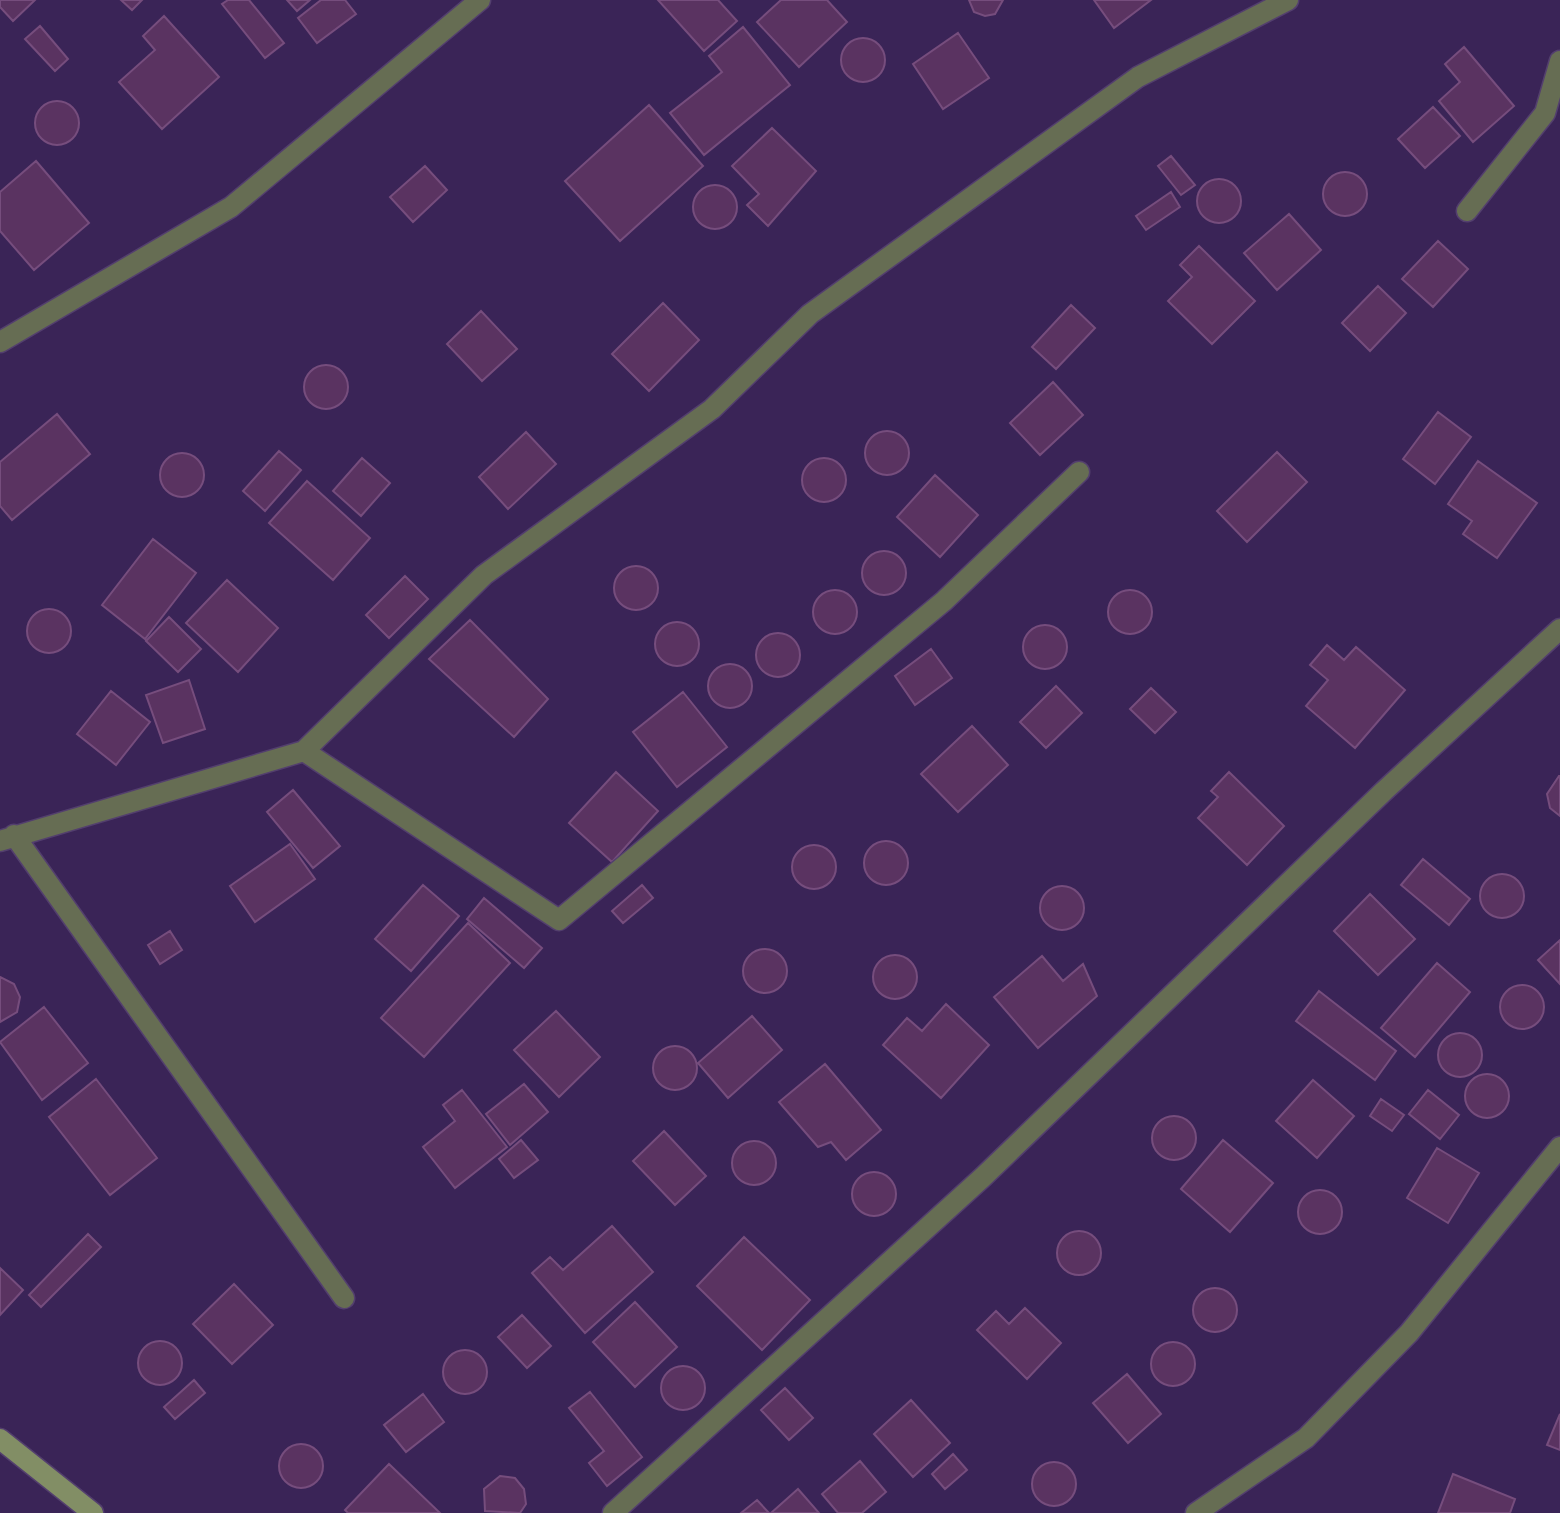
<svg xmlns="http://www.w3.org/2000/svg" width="1560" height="1513" font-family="'Roboto Condensed',sans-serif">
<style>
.building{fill:#5a3361;stroke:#764d7d;stroke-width:2}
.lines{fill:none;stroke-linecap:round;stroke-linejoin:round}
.minor-casing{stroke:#533f6e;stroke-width:23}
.secondary-casing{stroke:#533f6e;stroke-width:23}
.minor{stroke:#666d53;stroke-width:20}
.secondary{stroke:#828e65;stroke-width:20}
</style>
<rect width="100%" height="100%" fill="#3a2457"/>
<path class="building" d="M0,0H35L13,21L0,7Z
M121,0H142L132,10Z
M228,0H249L284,43L265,58L222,4Z
M287,0H310L297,11Z
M321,0H345L356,14L317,43L298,18Z
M658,0H718L737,21L704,51Z
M781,0H827L847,22L799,67L757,22Z
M969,0H1003L995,14L985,16L974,12Z
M1094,0H1151L1114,28Z
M164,16L219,77L162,129L119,82L155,50L143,36Z
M40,26L68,59L55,71L25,39Z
M743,27L790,85L704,155L670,113L722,72L709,56Z
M958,33L989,78L943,109L913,64Z
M841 60a22 22 0 1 1 44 0a22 22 0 1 1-44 0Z
M1464,47L1514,106L1473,142L1439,101L1460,82L1445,64Z
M35 123a22 22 0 1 1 44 0a22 22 0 1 1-44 0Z
M649,105L703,166L620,241L565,181Z
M1433,107L1460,136L1425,168L1398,139Z
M772,128L816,171L768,226L747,205L759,194L732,166Z
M1171,156L1195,185L1181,195L1158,166Z
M36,161L89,223L34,270L0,231V192Z
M425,166L447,190L413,222L390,197Z
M1323 194a22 22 0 1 1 44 0a22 22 0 1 1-44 0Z
M1197 201a22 22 0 1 1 44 0a22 22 0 1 1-44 0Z
M693 207a22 22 0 1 1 44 0a22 22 0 1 1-44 0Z
M1171,192L1180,207L1146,230L1136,216Z
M1289,214L1321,250L1277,290L1244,253Z
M1438,241L1468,269L1433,307L1402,279Z
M1199,246L1255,301L1212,344L1168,301L1192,277L1180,265Z
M1378,286L1406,313L1370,351L1342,323Z
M663,303L699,340L649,391L612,354Z
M1071,305L1095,328L1056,369L1032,347Z
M481,311L517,349L482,381L447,344Z
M304 387a22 22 0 1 1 44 0a22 22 0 1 1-44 0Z
M1053,382L1083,415L1040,455L1010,423Z
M1438,412L1471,437L1435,484L1403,459Z
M57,414L90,454L12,520L0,506V462Z
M865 453a22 22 0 1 1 44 0a22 22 0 1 1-44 0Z
M526,432L556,464L508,509L479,477Z
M279,451L301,470L265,511L243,491Z
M1277,452L1307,482L1247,542L1217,511Z
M160 475a22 22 0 1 1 44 0a22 22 0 1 1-44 0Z
M802 480a22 22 0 1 1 44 0a22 22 0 1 1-44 0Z
M362,458L390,483L361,516L333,491Z
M1478,461L1537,503L1497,558L1463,534L1472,521L1448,504Z
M935,475L978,515L940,557L897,517Z
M307,481L370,538L333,580L269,523Z
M153,539L196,573L145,639L102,605Z
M862 573a22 22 0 1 1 44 0a22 22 0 1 1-44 0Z
M614 588a22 22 0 1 1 44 0a22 22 0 1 1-44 0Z
M405,576L428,599L389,638L366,615Z
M227,580L278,628L238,672L186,623Z
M1108 612a22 22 0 1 1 44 0a22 22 0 1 1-44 0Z
M813 612a22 22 0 1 1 44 0a22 22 0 1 1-44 0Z
M27 631a22 22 0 1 1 44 0a22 22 0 1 1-44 0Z
M169,617L201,649L178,672L146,641Z
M470,620L548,699L514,737L429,659Z
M655 644a22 22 0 1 1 44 0a22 22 0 1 1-44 0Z
M1023 647a22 22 0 1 1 44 0a22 22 0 1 1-44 0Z
M756 655a22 22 0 1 1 44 0a22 22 0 1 1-44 0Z
M1327,645L1344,660L1356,647L1405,690L1355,748L1306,706L1328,680L1310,665Z
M931,649L952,678L915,705L895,676Z
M708 686a22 22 0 1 1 44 0a22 22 0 1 1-44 0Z
M189,680L205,729L163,743L146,695Z
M1056,686L1082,713L1046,748L1020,722Z
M1151,688L1176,712L1155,733L1130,709Z
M111,691L150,722L116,765L77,734Z
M683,692L727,747L677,787L633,732Z
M972,726L1008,765L958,812L921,774Z
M616,772L658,811L612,862L569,823Z
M1229,772L1284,826L1247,865L1198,818L1218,797L1211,791Z
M1559,776H1560V816L1550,808L1547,794Z
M293,790L340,846L313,868L267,812Z
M864 863a22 22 0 1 1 44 0a22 22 0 1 1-44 0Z
M290,844L315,879L255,922L230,886Z
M792 867a22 22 0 1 1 44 0a22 22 0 1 1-44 0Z
M1423,859L1470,899L1449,925L1401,885Z
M1480 896a22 22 0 1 1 44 0a22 22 0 1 1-44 0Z
M423,885L459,916L411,971L375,939Z
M642,885L653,898L623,923L612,911Z
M1040 908a22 22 0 1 1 44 0a22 22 0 1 1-44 0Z
M1370,894L1415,939L1378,975L1334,931Z
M484,898L542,948L524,968L467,919Z
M468,923L510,963L424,1057L381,1018Z
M170,931L182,950L160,964L148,945Z
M1560,940V984L1538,960Z
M743 971a22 22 0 1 1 44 0a22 22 0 1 1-44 0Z
M873 977a22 22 0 1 1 44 0a22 22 0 1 1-44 0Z
M1042,956L1063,981L1083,964L1097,996L1038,1048L994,997Z
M1437,963L1470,992L1415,1057L1381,1028Z
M0,977L14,984L20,997L17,1012L0,1022Z
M1500 1007a22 22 0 1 1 44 0a22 22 0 1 1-44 0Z
M1319,991L1396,1051L1375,1080L1296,1021Z
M946,1004L989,1045L941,1098L883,1045L907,1018L922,1031Z
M44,1007L88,1063L42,1100L0,1042Z
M556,1011L600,1057L559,1097L514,1050Z
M752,1016L782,1050L728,1098L698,1063Z
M1438 1055a22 22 0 1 1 44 0a22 22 0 1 1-44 0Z
M653 1068a22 22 0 1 1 44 0a22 22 0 1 1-44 0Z
M825,1064L881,1130L846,1160L831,1142L818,1147L779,1102Z
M1465 1096a22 22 0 1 1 44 0a22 22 0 1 1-44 0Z
M96,1079L157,1158L110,1195L49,1117Z
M1313,1080L1354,1116L1317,1158L1276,1121Z
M524,1084L548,1112L510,1145L486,1114Z
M462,1090L507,1147L455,1188L423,1147L455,1121L443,1105Z
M1428,1090L1459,1115L1440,1139L1409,1114Z
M1381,1099L1404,1115L1392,1131L1370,1116Z
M1152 1138a22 22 0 1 1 44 0a22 22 0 1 1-44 0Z
M664,1131L706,1176L675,1205L633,1161Z
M521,1140L538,1160L514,1178L499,1159Z
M1223,1140L1273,1183L1230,1232L1181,1189Z
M732 1163a22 22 0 1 1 44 0a22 22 0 1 1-44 0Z
M1437,1148L1479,1173L1448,1223L1407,1198Z
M852 1194a22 22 0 1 1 44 0a22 22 0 1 1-44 0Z
M1298 1212a22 22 0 1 1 44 0a22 22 0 1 1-44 0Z
M612,1226L653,1272L585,1333L532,1273L550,1257L563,1270Z
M1057 1253a22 22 0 1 1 44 0a22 22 0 1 1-44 0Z
M88,1234L101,1247L41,1307L29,1295Z
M744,1237L810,1300L762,1350L697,1286Z
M0,1268L23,1290L0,1315Z
M234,1284L273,1325L232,1364L193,1324Z
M1193 1310a22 22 0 1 1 44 0a22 22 0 1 1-44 0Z
M635,1302L677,1347L635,1387L593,1342Z
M1025,1308L1061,1343L1027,1379L977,1330L996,1311L1009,1324Z
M522,1315L551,1346L527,1368L498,1337Z
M138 1363a22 22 0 1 1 44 0a22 22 0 1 1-44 0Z
M1151 1364a22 22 0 1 1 44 0a22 22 0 1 1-44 0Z
M443 1372a22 22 0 1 1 44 0a22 22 0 1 1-44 0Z
M661 1388a22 22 0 1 1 44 0a22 22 0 1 1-44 0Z
M1127,1374L1161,1414L1128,1443L1093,1403Z
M194,1380L205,1393L175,1419L164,1407Z
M785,1388L813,1418L789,1440L761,1410Z
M590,1392L642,1457L607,1486L589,1463L604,1451L569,1408Z
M423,1394L444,1422L406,1452L384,1425Z
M911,1400L950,1443L913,1477L874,1434Z
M1560,1414V1450L1547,1445Z
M279 1466a22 22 0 1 1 44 0a22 22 0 1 1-44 0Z
M953,1454L967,1470L945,1489L932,1474Z
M860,1461L886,1492L862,1513H838L822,1494Z
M1032 1484a22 22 0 1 1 44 0a22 22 0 1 1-44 0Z
M389,1464L440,1513H348L345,1510Z
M1453,1474L1515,1499L1510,1513H1438Z
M500,1476L515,1478L524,1489L526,1504L520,1513L485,1511L484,1489Z
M798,1489L819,1513H771Z
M757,1500L769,1513H741Z"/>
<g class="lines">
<g class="minor-casing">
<path id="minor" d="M1467,211L1545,113L1560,61
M0,342L231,207L480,0
M304,751L559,920L944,601L1079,472
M14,835L344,1298
M0,841L304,751L484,575L712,409L810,314L1138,77L1288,0
M613,1513L983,1177L1384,791L1560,629
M1196,1513L1306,1438L1409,1333L1560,1147"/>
</g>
<g class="secondary-casing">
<path id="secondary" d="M0,1439L93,1513"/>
</g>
<use href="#minor" class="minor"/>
<use href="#secondary" class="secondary"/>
</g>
</svg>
